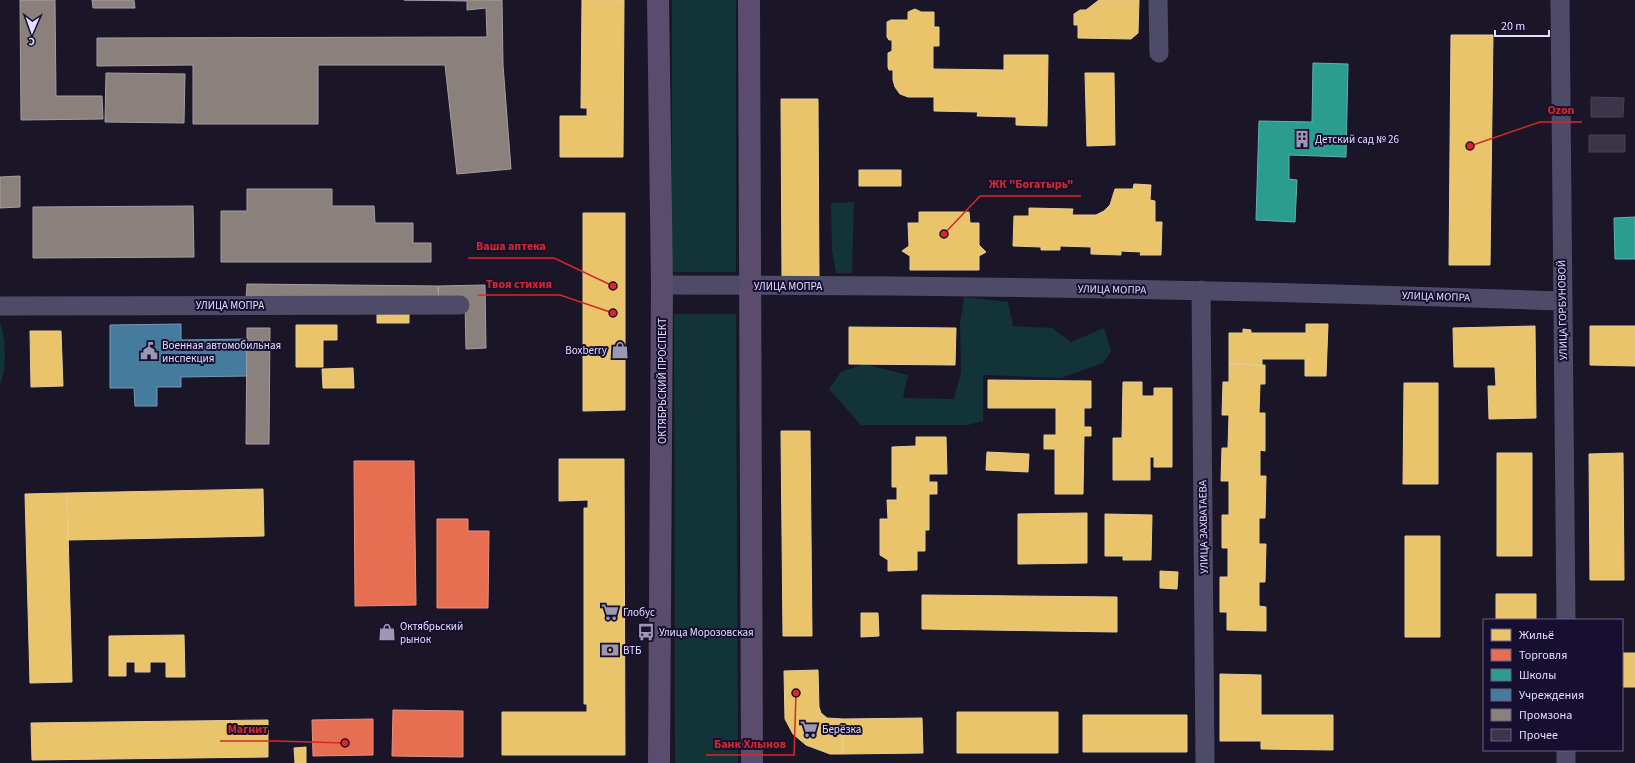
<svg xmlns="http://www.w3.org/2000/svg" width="1635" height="763" font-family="'Source Sans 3',sans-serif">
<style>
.green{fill:#123338}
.homes{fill:#e9c46a;stroke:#e7cc97}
.shops{fill:#e76f51;stroke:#e69085}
.schools{fill:#2a9d8f;stroke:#62b0b1}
.public{fill:#457b9d;stroke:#7498ba}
.industry{fill:#8a817c;stroke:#a59da3}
.building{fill:#3a3549;stroke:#47415b}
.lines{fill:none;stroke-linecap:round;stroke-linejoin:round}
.street{stroke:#4e4b69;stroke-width:19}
.primary{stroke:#594c6d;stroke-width:22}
.labels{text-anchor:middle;stroke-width:4;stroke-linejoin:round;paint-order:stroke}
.poi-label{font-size:11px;fill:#e3ddff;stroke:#170f2f;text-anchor:start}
.street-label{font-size:11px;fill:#e3ddff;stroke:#170f2f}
.leader{fill:none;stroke:#d62828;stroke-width:1.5}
.callout-dot{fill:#d62828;stroke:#170f2f;stroke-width:1.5}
.callout-label{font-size:12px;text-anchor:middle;font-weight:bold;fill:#d62828;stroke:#170f2f;stroke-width:4;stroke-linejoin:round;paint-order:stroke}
</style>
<rect width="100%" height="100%" fill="#1a1628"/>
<path class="green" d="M672,0H736V272H672Z
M854,202L852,273H836L832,250L831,203Z
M964,297L1008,302L1013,326L1052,328L1071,342L1104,328L1111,351L1103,363L1061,378L983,375V421L968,425H861L829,389L841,372L864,364L908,375L903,398L954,399L961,372L960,323Z
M674,314H736L738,763H675Z
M0,323C6,336 7,371 0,384Z"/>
<path class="homes" d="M582,0H624L623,157H560V116H587V108H581Z
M1099,0H1139L1138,33L1131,39L1078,38V25H1074V14L1080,10H1086Z
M915,9L921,12H934V27H939V46H933V69L1004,70V55H1048L1047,126L1016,125V117L977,116L978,112L934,111V97H908L900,94L895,87L893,80V70H889L888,67V53L892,51V40H889L887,37V22L891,20H908V12Z
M1451,35H1493L1490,265H1449Z
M1085,73H1114L1115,145L1087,146Z
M781,99H818L819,278H782Z
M859,170H901V186H859Z
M1134,184L1151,185L1150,200L1155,201V222H1162L1161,255H1140L1141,252L1121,251V255L1091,254V247L1060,246V250H1041V247L1013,246L1014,216H1029V208L1073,209L1072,215H1096L1104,211L1110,205L1115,189H1133Z
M919,212H969L970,223H979V245L986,252L979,256V270H910V256L902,251L909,246L908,223H919Z
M583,213H625V410L583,411Z
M409,313V323H377V314Z
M1306,324H1328L1326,376H1305V359H1262V365L1229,364V333H1243V329L1251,330V333H1306Z
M296,325H337V340H323V367H296Z
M1535,326L1536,418L1489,419L1488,386H1496L1495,367H1454L1453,328Z
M1590,326H1635V366L1590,365Z
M849,327L956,328L955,365L849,364Z
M30,331H61L63,386L31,387Z
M1229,364L1265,365V384H1260L1259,413H1265V451L1260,450V476H1266L1265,518H1259V544H1266L1265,582H1259V606L1266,607V631L1227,630V612H1220V577H1228V548H1222V515H1229V481H1221L1222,448H1228L1229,415H1222L1223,382H1229Z
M353,368L354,388H323L322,369Z
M988,380L1091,381V408H1084V427H1091V436H1084L1083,494H1055V449H1044V435H1056V408H988Z
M1123,382H1142V396H1154V388H1172V467H1154V457H1150V480H1113V438H1122Z
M1404,383H1438V484H1403Z
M781,431H810L812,636H783Z
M916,437H946L947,474H929V482H937V494H929V530H925V551H917V570L888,571V560L880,555V519H888L887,500H897V487H892V447L916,446Z
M987,452L1029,454L1028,472L986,470Z
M1497,453H1532V556H1497Z
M1623,453L1624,580H1590L1589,454Z
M559,459H624L625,755H502V712H587V704H584V508H588V500L559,501Z
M263,489L264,536L68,540L67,493Z
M67,493L72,682L30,683L25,494Z
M1087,513V563L1018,564V514Z
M1105,514L1152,515L1151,560H1123V556H1105Z
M1405,536H1440V637H1405Z
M1160,571L1178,572L1177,589L1160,588Z
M1496,594H1536V620H1496Z
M922,595L1117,597V632L922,629Z
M861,613H878L879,636L861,637Z
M184,635L185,677H166V662H150V672H135V662H126V676H109V636Z
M1622,653H1635V687H1622Z
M818,670L819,707L821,713L827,718L843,719V754H830L806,745L793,734L785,719L784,671Z
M1220,674L1261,675V715H1333V750L1261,749V741H1220Z
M957,712H1058V753H957Z
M1083,715H1187V752H1083Z
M922,718L923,753L843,754V719Z
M268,720V757L32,760L31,723Z
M306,747V763H295L294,748Z"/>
<path class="shops" d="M354,461H414L416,605L355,606Z
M437,519H468V531H489L488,608H437Z
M393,710L463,711V757L392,756Z
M373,719V755L313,756L312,720Z"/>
<path class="schools" d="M1313,63L1348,64L1346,157L1289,155V179L1297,180L1295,222L1256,220L1259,121L1312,122Z
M1635,217V259H1615L1614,218Z"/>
<path class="public" d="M181,324V340L247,339V376L181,377V387H157V406H135L134,388H110V325Z"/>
<path class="industry" d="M20,0H55L56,96H102L103,119L21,120Z
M92,0H134L135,8H93Z
M404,0H502L503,65L511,169L457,174L445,65H318V124H193V65L97,66V38L487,37L486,8L467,10V1Z
M106,73L185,74L184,123L105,122Z
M20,176V207L0,208V177Z
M247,189H332V206H374L375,223H413V243H431V262H221V211H247Z
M193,206L194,257L33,258V207Z
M247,284L438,286L439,302L246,299Z
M485,285L486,348L466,349L465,302H439L438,286Z
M247,328H270L269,444H246Z"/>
<path class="building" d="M1591,97L1624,98L1623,117H1591Z
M1589,135H1625V152H1589Z"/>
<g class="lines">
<path class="street" d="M1158,0L1159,53
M1560,0L1566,620
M662,285C962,285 1262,290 1562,301
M1201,290L1205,763
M0,306L460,305
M1566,763V750"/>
<path class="primary" d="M658,0L662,285L659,763
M749,0L752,763"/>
</g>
<defs>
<g id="building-bare" transform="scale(1.38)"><path d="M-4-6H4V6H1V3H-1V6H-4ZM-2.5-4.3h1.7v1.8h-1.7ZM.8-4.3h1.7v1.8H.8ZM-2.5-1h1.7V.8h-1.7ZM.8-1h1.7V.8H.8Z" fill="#9d97b4" stroke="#170f2f" stroke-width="2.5" paint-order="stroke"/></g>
<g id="shop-bare" transform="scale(1.38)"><path d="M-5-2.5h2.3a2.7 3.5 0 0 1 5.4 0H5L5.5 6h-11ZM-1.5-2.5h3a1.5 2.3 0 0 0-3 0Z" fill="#9d97b4" stroke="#170f2f" stroke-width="2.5" paint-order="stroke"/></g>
<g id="civic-bare" transform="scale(1.38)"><path d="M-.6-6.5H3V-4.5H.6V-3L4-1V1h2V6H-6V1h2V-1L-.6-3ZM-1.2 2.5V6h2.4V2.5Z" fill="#9d97b4" stroke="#170f2f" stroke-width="2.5" paint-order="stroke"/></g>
<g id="supermarket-bare" transform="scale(1.38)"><path d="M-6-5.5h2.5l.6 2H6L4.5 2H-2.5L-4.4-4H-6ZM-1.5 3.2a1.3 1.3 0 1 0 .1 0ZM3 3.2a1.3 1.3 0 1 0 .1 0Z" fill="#9d97b4" stroke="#170f2f" stroke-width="2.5" paint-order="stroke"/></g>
<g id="bus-bare" transform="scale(1.38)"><path d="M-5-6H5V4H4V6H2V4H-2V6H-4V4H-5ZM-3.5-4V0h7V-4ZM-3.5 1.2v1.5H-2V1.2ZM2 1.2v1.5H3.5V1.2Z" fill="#9d97b4" stroke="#170f2f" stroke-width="2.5" paint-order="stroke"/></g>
<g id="bank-bare" transform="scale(1.38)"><path d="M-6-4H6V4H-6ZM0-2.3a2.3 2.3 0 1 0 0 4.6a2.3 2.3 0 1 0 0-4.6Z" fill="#9d97b4" stroke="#170f2f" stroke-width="2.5" paint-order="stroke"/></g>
</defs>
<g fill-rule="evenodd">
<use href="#building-bare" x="1302" y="139"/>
<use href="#shop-bare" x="620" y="350"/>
<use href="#civic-bare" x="149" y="351"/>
<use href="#supermarket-bare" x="610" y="612"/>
<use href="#shop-bare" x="387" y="632"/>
<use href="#bus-bare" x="646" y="632"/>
<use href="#bank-bare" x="610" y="650"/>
<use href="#supermarket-bare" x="809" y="729"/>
</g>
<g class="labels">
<g class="poi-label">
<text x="1315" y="143">Детский сад № 26</text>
<text x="162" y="349">Военная автомобильная<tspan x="162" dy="13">инспекция</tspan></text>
<text x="607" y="354" text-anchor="end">Boxberry</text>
<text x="623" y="616">Глобус</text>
<text x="400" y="630">Октябрьский<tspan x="400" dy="13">рынок</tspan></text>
<text x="659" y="636">Улица Морозовская</text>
<text x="623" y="654">ВТБ</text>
<text x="822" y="733">Берёзка</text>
</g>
<g class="street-label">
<text x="788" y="290">УЛИЦА МОПРА</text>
<text transform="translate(1112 289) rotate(1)" y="4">УЛИЦА МОПРА</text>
<text transform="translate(1436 296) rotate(2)" y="4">УЛИЦА МОПРА</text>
<text x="230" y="309">УЛИЦА МОПРА</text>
<text transform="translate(1562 310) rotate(-91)" y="4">УЛИЦА ГОРБУНОВОЙ</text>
<text transform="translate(662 381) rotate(-90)" y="4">ОКТЯБРЬСКИЙ ПРОСПЕКТ</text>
<text transform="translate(1203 527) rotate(-91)" y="4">УЛИЦА ЗАХВАТАЕВА</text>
</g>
</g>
<path class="leader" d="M1470 146L1540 122H1582M944 234L980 196H1081M613 286L554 258H468M613 313L560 295H478M345 743L277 741H220M796 693L794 755H706"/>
<g class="callout-dot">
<circle cx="1470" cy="146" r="4"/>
<circle cx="944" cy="234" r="4"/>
<circle cx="613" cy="286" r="4"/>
<circle cx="613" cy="313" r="4"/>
<circle cx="345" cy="743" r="4"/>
<circle cx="796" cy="693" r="4"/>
</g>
<g class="callout-label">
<text x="1561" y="114">Ozon</text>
<text x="1031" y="188">ЖК "Богатырь"</text>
<text x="511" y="250">Ваша аптека</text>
<text x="519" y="288">Твоя стихия</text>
<text x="248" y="733">Магнит</text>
<text x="750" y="748">Банк Хлынов</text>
</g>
<rect x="1483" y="619" width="140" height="132" fill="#170f2f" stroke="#696182"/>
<rect x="1491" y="629" width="20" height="12" fill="#e9c46a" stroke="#696182"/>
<text x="1519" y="639" font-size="12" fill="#e3ddff">Жильё</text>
<rect x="1491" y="649" width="20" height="12" fill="#e76f51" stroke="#696182"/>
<text x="1519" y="659" font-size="12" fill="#e3ddff">Торговля</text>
<rect x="1491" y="669" width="20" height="12" fill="#2a9d8f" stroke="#696182"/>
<text x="1519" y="679" font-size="12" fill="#e3ddff">Школы</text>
<rect x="1491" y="689" width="20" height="12" fill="#457b9d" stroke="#696182"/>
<text x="1519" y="699" font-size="12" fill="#e3ddff">Учреждения</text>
<rect x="1491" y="709" width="20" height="12" fill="#8a817c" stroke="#696182"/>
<text x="1519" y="719" font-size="12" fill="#e3ddff">Промзона</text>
<rect x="1491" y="729" width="20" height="12" fill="#3a3549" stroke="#696182"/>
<text x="1519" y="739" font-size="12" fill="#e3ddff">Прочее</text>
<g transform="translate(32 32) rotate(182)" stroke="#170f2f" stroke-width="3" paint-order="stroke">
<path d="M0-3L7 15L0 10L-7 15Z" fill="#e3ddff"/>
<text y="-6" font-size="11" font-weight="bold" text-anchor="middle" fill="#e3ddff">С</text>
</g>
<path d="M1495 30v6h54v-6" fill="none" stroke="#e3ddff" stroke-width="2"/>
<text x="1501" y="30" font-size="12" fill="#e3ddff" stroke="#170f2f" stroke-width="3" paint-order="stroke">20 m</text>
</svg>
